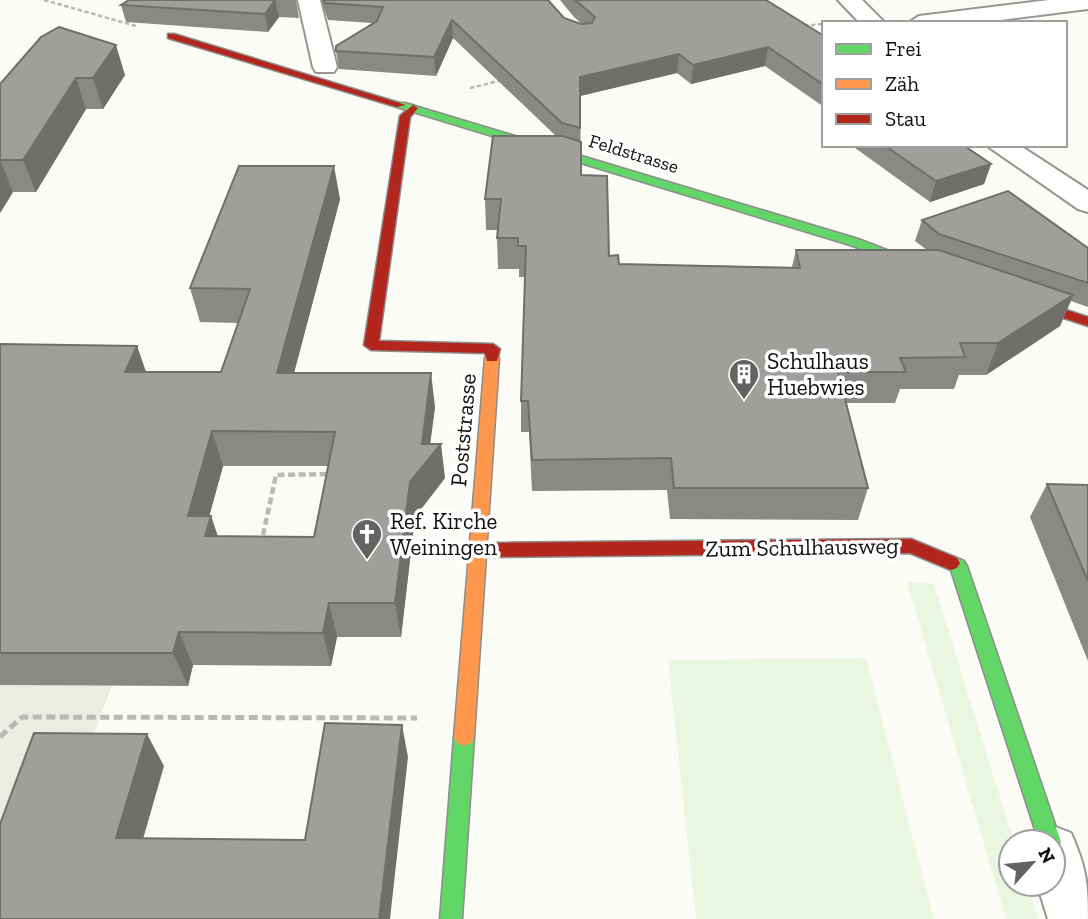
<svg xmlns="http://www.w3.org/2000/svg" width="1088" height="919" font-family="'Zilla Slab',serif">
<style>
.pitch{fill:#ebf6e0}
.plaza{fill:#edece2}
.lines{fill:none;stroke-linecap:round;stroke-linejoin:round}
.street-casing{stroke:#969694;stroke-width:4}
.fast-casing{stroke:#8d8d8b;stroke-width:3}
.slow-casing{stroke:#8d8d8b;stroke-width:3}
.jam-casing{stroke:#8d8d8b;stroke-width:3}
.path-far2{stroke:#b9b9b8;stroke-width:2.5;stroke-dasharray:4.5 2.5;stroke-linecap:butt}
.path-far1{stroke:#b9b9b8;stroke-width:4.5;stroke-dasharray:7 3.5;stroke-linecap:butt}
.path{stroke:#b9b9b8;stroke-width:5;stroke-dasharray:9 4.5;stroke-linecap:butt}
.street{fill:#fffffe;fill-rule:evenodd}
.fast{fill:#63d668;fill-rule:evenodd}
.slow{fill:#ff974d;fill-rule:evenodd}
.jam{fill:#b3261e;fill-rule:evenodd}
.wall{fill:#8a8985;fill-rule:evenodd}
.shaded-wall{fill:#706f6c}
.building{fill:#a09f9b;stroke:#706f6c;stroke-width:2;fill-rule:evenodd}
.labels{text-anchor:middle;stroke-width:7;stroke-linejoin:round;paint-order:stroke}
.far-street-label{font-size:19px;fill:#101010;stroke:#fff}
.poi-label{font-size:23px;fill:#101010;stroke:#fff;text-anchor:start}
.street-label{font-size:23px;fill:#101010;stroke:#fff}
</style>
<rect width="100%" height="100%" fill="#fcfcf7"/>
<path class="pitch" d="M907,582L934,584L1014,842H1011V884H1028L1038,919H1006Z
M866,658L934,919H696L668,660Z"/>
<path class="plaza" d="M0,685L112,686L82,765L0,919Z"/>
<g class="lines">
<g class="street-casing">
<path id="street" d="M298,0H320L337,67L334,72H316L313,67Z
M838,0H862L885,23H860Z
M1049,0H1088V9L977,23H908L919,16Z
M986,145H1019L1088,190V212L1078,209Z
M1053,826L1071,833C1086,867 1088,882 1088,919H1048L1037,884H1053V842H1031L1035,833Z"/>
</g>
<g class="fast-casing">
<path id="fast" d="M397,103H405L858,239L934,268L932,271H922L850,245L397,107Z
M951,556L964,561L967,566L1061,842L1058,849L1053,851V842H1039L951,570L942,563L945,558Z
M464,728L471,731L474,737L462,919H440L454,737L457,731Z"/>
</g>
<g class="slow-casing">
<path id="slow" d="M492,353L499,358L474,737L471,743L464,746L457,743L454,737L485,358Z"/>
</g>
<g class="jam-casing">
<path id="jam" d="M168,34H174L406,105L397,107L168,38Z
M413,105L418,108L410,117L379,341L493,344L500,349L497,361H487L485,353L371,350L364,345L400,116Z
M1017,294L1088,317V326L1012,301V295Z
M911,539L957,558L960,563L957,568L951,570L910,553L476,557L470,555L467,550L470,545L476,543Z"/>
</g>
<path class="path-far2" d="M44,0L136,26
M804,26L823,24
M470,88L503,80"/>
<path class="path-far1" d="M263,535L276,475L331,474"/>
<path class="path" d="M0,737L22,717L417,718"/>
<use href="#street" class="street"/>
<use href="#fast" class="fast"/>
<use href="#slow" class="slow"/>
<use href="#jam" class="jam"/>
</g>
<path class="wall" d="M129,0H296L299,18L279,17L268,32L126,22L121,5Z
M321,0H548L564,18L582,24L574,17L560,0H766L824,36V107L765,66L691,84L677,73L580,96L581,175L609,256L619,264L792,267L796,250H927L915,241L922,220L1088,248V307L1071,301L1060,326L986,375H959L954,389H900L895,403H846L868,488L858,520L670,519L667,490L532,491L529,432H521V401L525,277H519V269H498L497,238L498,230H486L485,199L556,136L453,38L436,76L339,69L336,51L372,23L328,20Z
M59,27L125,75L103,109H86L36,192H13L0,213V84Z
M851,145H963L991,164L984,184L930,202Z
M340,199L294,373L435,407L430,444L445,478L415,517L401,637H337L331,666L193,665L188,686L0,685V344L137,346L146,372H221L238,323L200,322L190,288ZM223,466H328L314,537L218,536L211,516H209Z
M1047,484L1088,485V661L1030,517Z"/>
<path class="shaded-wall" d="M275,0L279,17L268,32L265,14Z
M452,20L453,38L436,76L434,57Z
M116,45L125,75L103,109L93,78Z
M768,47L765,66L691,84L693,65Z
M679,54L677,73L580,96V77Z
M76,78L86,109L36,192L23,160Z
M0,160L13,192L0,213Z
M991,164L984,184L930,202L936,181Z
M334,166L340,199L285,407L277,373Z
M1073,295L1060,326L986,375L998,343Z
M137,346L149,381L125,372Z
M431,373L435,407L428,460L441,444L445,478L415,517L401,637L395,603L410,482L422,444Z
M212,431L223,466L200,550L188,516Z
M211,516L222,551L205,536Z
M329,603L337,637L331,666L323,633Z
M179,632L193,665L188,686L173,653Z
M402,725L408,757L390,919H379Z
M147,734L164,766L135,867L116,838Z"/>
<path class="building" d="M129,0H275L265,14L121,5Z
M324,0H548L564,18L581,24L592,23L595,17L575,0H766L824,36V85L768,47L693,65L679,54L580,77V128L562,123L452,20L434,57L336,51V46L377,21L383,7L325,3Z
M59,27L116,45L93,78H76L23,160H0V84L41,37Z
M493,136H563L581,142V175L607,176L609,256L618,255L619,264L800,268L796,250H939L1073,295L998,343H960L965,357L900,358L906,372H838L868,488H674L671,458L532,460L528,401H521L526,246H518V238H497L501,199H485Z
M884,145H963L991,164L936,181Z
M239,166H334L277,373H431L422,444H441L410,482L395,603H329L323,633L179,632L173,653H0V344L137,346L125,372H221L250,289L190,288ZM212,431L335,432L314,537L205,536L211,516H188Z
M1008,191L1088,248V283L939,234L922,220Z
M1047,484L1088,485V581Z
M325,723L402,725L379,919H0V824L34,733L147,734L116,838L305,840Z"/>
<defs>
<g id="building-pin" transform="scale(1.575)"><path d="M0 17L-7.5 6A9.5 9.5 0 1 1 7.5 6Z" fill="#636361" stroke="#fff"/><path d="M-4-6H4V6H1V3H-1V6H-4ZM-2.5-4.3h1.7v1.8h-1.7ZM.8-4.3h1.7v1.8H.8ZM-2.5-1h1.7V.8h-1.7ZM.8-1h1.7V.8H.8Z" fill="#fff"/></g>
<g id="church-pin" transform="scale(1.575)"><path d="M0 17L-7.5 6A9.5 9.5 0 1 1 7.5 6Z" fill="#636361" stroke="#fff"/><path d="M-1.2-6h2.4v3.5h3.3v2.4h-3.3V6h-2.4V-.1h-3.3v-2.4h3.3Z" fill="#fff"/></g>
</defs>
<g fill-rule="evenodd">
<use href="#building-pin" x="744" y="374"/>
<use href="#church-pin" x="367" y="534"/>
</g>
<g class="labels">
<g class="far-street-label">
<text transform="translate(634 153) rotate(17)" y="7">Feldstrasse</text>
</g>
<g class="poi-label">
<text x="767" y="369">Schulhaus<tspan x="767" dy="26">Huebwies</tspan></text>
<text x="390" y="529">Ref. Kirche<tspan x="390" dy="26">Weiningen</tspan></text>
</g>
<g class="street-label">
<text transform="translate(463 430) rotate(-85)" y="8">Poststrasse</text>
<text transform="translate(802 547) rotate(-1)" y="8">Zum Schulhausweg</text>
</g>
</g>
<rect x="822" y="21" width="245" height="126" fill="#ffffff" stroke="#9f9f9f" stroke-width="2"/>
<rect x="836" y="44" width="35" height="10" fill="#63d668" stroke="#9f9f9f" stroke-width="2"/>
<text x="885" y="56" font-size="21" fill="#101010">Frei</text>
<rect x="836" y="79" width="35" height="10" fill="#ff974d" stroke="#9f9f9f" stroke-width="2"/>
<text x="885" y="91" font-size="21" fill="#101010">Zäh</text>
<rect x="836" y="114" width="35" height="10" fill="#b3261e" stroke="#9f9f9f" stroke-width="2"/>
<text x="885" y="126" font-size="21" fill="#101010">Stau</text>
<g transform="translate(1032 863) rotate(63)"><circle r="33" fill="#ffffff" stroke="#9f9f9f" stroke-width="2"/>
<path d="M0-5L12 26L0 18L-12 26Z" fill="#636361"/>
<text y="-10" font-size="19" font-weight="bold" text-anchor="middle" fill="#101010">N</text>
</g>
</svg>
